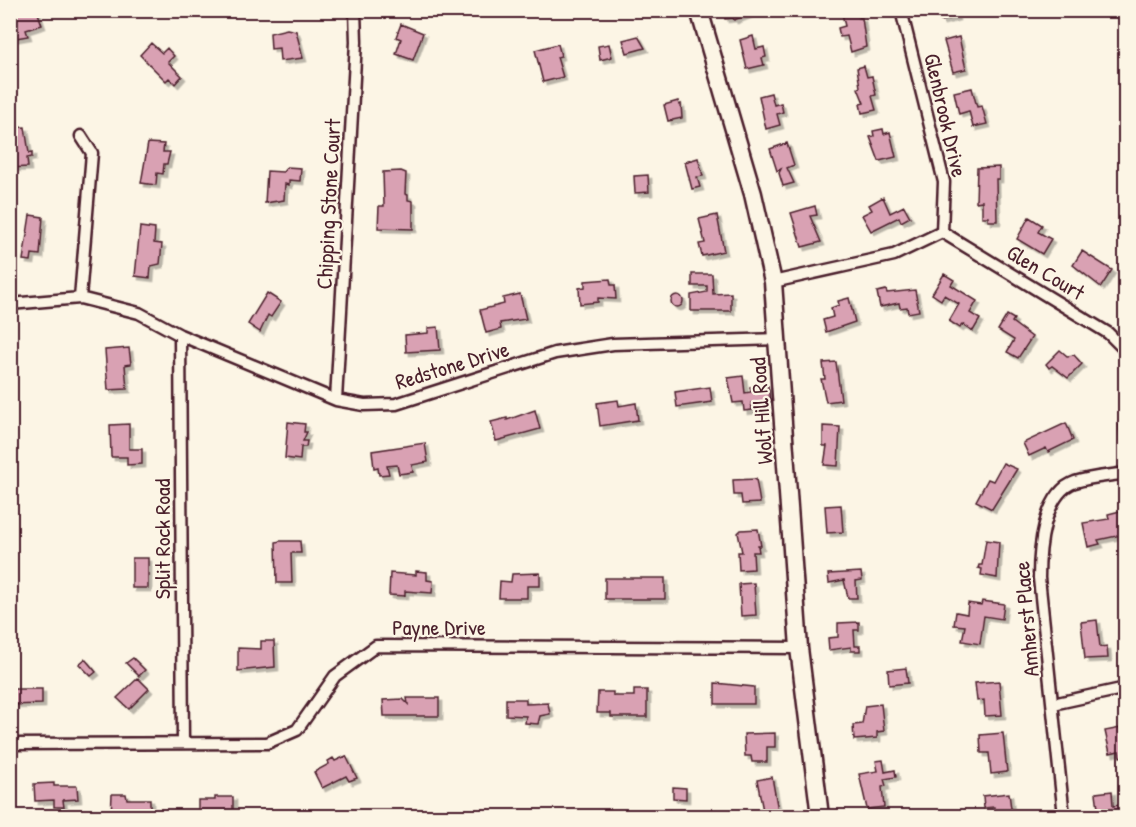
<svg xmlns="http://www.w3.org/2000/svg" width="1136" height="827" font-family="'Patrick Hand',sans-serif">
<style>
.building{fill:#d9a1b3;stroke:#4a1f2b;stroke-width:1.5;filter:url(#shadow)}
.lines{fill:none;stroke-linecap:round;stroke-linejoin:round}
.street-casing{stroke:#4a1f2b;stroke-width:15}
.secondary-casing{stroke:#4a1f2b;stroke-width:21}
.street{stroke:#fcf5e5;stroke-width:10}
.secondary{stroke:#fcf5e5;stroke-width:16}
.labels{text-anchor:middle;stroke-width:4.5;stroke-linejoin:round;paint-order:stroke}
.street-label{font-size:22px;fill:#4a1f2b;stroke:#fcf5e5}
</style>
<defs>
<filter id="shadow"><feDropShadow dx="3.5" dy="3.5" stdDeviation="0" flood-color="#0004"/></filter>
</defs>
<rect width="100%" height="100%" fill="#fcf5e5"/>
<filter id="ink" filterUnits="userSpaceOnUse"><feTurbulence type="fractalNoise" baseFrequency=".0167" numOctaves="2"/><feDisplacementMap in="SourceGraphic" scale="12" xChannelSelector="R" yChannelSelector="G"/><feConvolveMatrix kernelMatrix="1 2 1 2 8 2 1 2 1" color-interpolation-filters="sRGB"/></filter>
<g filter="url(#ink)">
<path class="building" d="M14,10H37L42,25L26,30L28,36L10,39V23L15,22L16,18Z
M723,10H754V12L734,20L733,18L725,19Z
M841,10H864L857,13L859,18H862L866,47L851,52L847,36L840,37L838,28L845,26Z
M939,10H954L956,17L941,21Z
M401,24L423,33L413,60L396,54L401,39L396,37Z
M287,29L296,31L303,58L280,61L279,48L271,49L270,33Z
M638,36L645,48L627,53L623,40Z
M753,36L756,49L764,47L766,57L762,58L764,65L747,69L740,40Z
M959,37L966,69L953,72L944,41Z
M151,43L162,53L167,48L174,56L168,62L182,76L175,84L169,78L166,81L140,55Z
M558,44L561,56L557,57L563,77L543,82L535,50Z
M609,44L612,57L600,60L598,46Z
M864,66L867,77L872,76L876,95L872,96L876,110L862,113L860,104L864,103L858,88L860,87L857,68Z
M972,88L977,107L982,106L987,124L973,127L969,111L959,114L954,92Z
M771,93L774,105L781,103L783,112L777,114L780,125L766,129L759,96Z
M678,101L679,105L681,104L682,118L668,121L664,105Z
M25,127L29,153L32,152V157L27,158L28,167L10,168V128Z
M883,129L884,134L890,132L896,157L879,161L870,137L874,136L873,131Z
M148,143L164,144L163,152H170L167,164H164L163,174L157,173L156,185L141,183Z
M787,143L794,165L787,168L794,183L783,186L779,173L781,169L777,171L770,149Z
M698,158L703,176L697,177L700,187L692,189L685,162Z
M287,167L301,168L300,181L289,180V185L285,184L284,200L265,203L267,171L283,172Z
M999,167V179H996L997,221H988V217H982V201L976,202L977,168Z
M401,171L406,173L405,194L408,195V200L413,201V229L378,228L379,206H384L383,172Z
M648,175L649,192L635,193L634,176Z
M883,197L890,213L904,206L910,217L901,222L899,217L871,231L862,215L872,210L869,205Z
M815,206L817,215L810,216L821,242L802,247L791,213Z
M30,215L43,217L40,255L32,254L31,261L23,260Z
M717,215L724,251L702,256L699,244L705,243L699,219Z
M1029,217L1042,225L1038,232L1051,239L1042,254L1017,239Z
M140,227L155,229L154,243L162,244L160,264L151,266L150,278L135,276Z
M1082,251L1112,270L1101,287L1073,265Z
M692,274H712L713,294L731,293V311H691V295L707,292V286H692Z
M944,274L954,280L951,285L977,301L970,313L980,319L973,331L962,324L960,328L949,321L959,304L944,295L941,300L932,294Z
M610,279L611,285H615L616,299L598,298V302L580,304L579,288L585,287V281Z
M886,290L887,293L915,290L919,311L908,313L907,307L900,308L899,303L880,307L877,292Z
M267,293L281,302L271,317L268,315L260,332L248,324Z
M520,294L526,319L500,323L501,329L486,333L480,310L504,304L503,298Z
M671 301a6 6 0 1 1 12 0a6 6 0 1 1-12 0Z
M849,298L855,322L826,332L823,320L833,317L831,308L839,305L838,301Z
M1007,315L1014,319L1012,322L1032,337L1018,358L1007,352L1014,340L998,330Z
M438,327L440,350L406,352L405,335L428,333V328Z
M129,348L131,364L125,365L127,389L108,390L105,350Z
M1060,350L1067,356L1074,355L1082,364L1068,378L1052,366L1049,368L1046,364Z
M836,362L841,400L826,402L821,379H825L823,363Z
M743,376L745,393L751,392L750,387H756L755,384L763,383V387L768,386L770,401L751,403L752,410L744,411L743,402L733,403L728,378Z
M710,387L712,402L677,407L675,392Z
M618,400L619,406L636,403L638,420L600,426L597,403Z
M535,410L540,429L496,441L491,422L507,418V420Z
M288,422L305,424L304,432H307L303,441H307L306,447H301L300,460L285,458Z
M1066,423L1073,440L1048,452L1046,448L1029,456L1023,443Z
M129,424V449H142V464L127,465V457H111L110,425Z
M1126,424V440L1120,441L1119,425Z
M823,426L840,427L838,466L824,465L827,446H823Z
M425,443L428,462L412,465L413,472L399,474L397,465L387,466L389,474L379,475L378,467L374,468L372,451Z
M1003,463L1017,469L992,509L976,501L988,479L993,481Z
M756,479L760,503L742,504L741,495H734L733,480Z
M841,505L843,532L827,533L825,506Z
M1124,510L1126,534L1098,540L1100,544L1088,547L1083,523L1109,519L1108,514Z
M758,529L761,546H758L759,552H753L754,569L739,570L738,552H742L738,533L741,530Z
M986,540L999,542L997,578L981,575L982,569L978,568L979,565H982Z
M280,541H300L301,553H291L292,583H277L276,542Z
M132,558H148V588H132Z
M416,571L427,572V580L433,581L432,593L405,591V596L389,595L390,573L416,575Z
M861,572L862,580L856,581L857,598H848L844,580L829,583L828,574Z
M540,573V586H527V598H499L500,581L511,582L512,574Z
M605,578H665V599H605Z
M754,583L756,615L741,616L739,584Z
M982,601L1004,604L1002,619L984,616L980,644L962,641L965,626L954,625L956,612L967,614L968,603L981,605Z
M1097,620L1100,647L1107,646L1108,658L1085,659L1081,622Z
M859,622V630H854L855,646H860V651H851V647L829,650L828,638L838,637V623Z
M261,641H274L275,667L238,671V648L261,649Z
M133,658L145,670L139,676L126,663Z
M85,659L96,672L91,676L79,664Z
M906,668L908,683L889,685L888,670Z
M138,678L149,689L129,709L117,698Z
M999,681L1002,715L985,716L984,700L977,701L975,683Z
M715,683L754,687V704H715Z
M10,689H42V704L10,705Z
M634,690H647V717H611V713H597L598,692H613V696H634Z
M407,698H439V716H384L383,700L403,699L408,704Z
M506,699H526V704L548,703L550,714L540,716L538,724L525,723L526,716L506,715Z
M881,704L884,731L877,732V738L854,740L853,725L862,724L865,706Z
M1126,727V756L1120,757L1119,751L1110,753L1105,731Z
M775,733V747H767V762H752L751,756H745L744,734Z
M1003,733L1007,772L991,774L989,753H981L980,735Z
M346,756L357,778L349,781L346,776L322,788L314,772L329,764L328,761L333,758L335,761Z
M883,760L885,772L895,770L896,777L884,779L886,786L882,787L884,807L867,809L859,774L878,771L876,761Z
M772,777L779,816H764L757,780Z
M54,783V786H77L78,799L63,800L64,807H54V800L35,801L34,784Z
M673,787L686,788V799L673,798Z
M1112,791L1113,806L1119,805L1120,813L1114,814V816H1099L1096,793Z
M1009,793L1012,816H995L994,807L984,808L983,796Z
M112,794H126L127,799H150V816H111Z
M215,797H233V816H198V800H215Z"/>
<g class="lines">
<g class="street-casing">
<path id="street" d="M901,10L944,182L942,232
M942,232L1108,333L1126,351
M773,282L894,255L942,232
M80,298L92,153L81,136
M10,304L80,298L139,313L180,335L336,400L364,405L396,404L555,353L613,344L779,339
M180,335L183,743
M336,400L356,42L355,10
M1053,704L1126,688
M10,744L267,743L297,730L335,676L376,646L799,648
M1064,816L1039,578C1039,551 1043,493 1075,482C1091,477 1109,476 1126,473"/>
</g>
<g class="secondary-casing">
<path id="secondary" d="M699,10L753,194L773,282L799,648L820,816"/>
</g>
<use href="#street" class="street"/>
<use href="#secondary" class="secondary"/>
</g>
</g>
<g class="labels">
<g class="street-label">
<text transform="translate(946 115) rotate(77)" y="8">Glenbrook Drive</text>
<text transform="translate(328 204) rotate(-87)" y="8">Chipping Stone Court</text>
<text transform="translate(1046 272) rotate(31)" y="8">Glen Court</text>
<text transform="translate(452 365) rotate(-17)" y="8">Redstone Drive</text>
<text transform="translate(761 411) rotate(-94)" y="8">Wolf Hill Road</text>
<text transform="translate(162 539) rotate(-90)" y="8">Split Rock Road</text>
<text transform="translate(1026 619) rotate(-95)" y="8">Amherst Place</text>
<text x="439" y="635">Payne Drive</text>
</g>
</g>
<rect width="1136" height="827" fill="none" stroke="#fcf5e5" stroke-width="36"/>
<rect x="18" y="18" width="1100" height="791" fill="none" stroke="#4a1f2b" stroke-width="2" filter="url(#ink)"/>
</svg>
